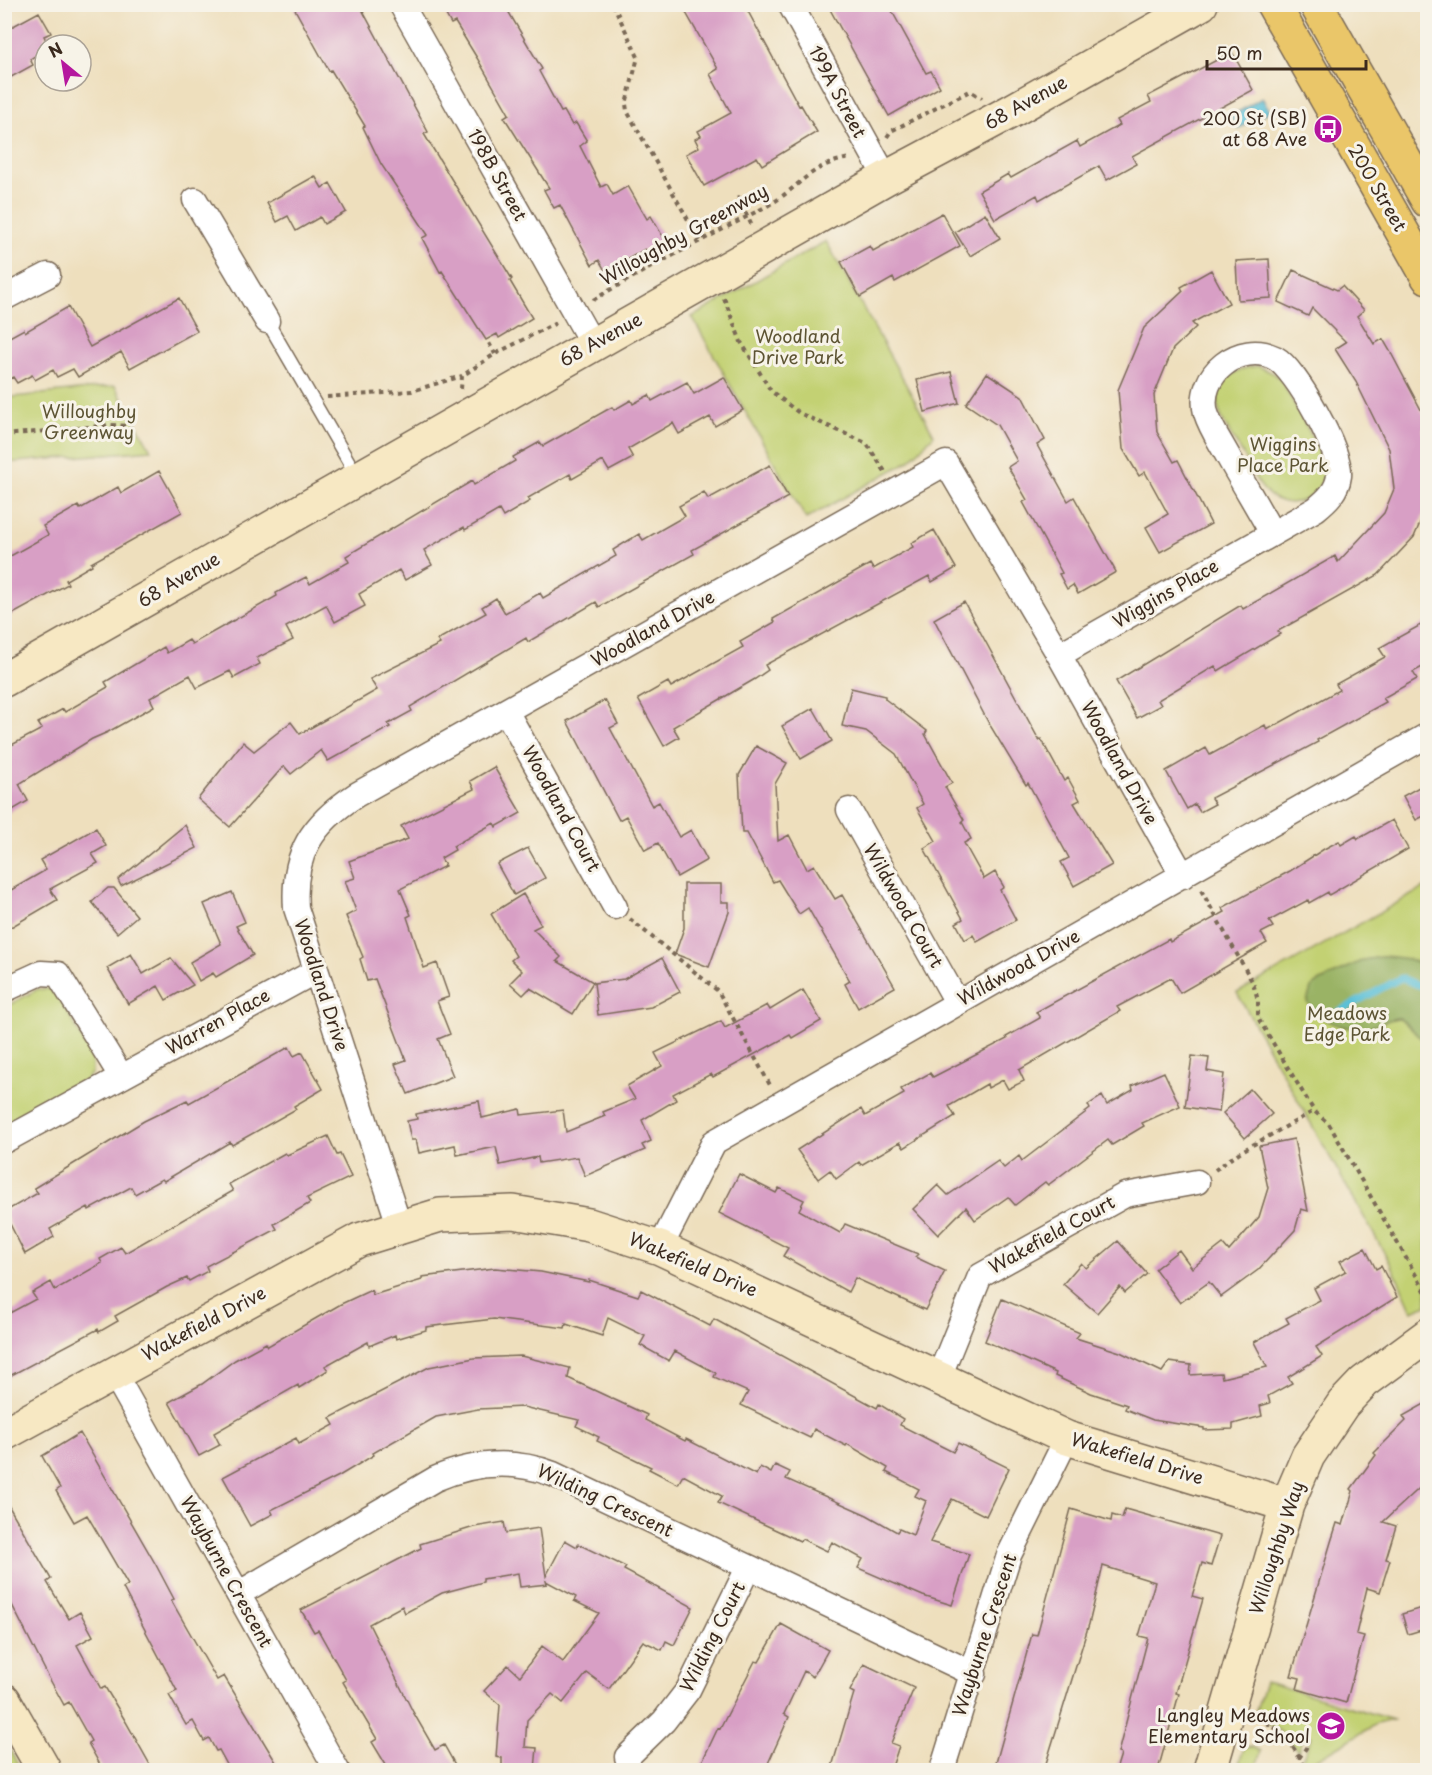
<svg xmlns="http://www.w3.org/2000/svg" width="1432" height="1775" font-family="'Playpen Sans',sans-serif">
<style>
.green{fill:#c3d173;stroke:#7f7e48;stroke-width:1.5}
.forest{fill:#9ab365;stroke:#6a6e42;stroke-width:1.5}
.water{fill:#5ac0d8;stroke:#4a757b;stroke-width:1.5}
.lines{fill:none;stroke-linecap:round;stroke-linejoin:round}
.stream{stroke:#5ac0d8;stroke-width:7}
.building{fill:#d89fc5}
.lane-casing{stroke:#7a6956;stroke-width:15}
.street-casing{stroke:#7a6956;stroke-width:27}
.secondary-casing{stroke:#7a6956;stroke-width:36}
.primary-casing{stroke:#7a6956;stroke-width:36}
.path{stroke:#7a6956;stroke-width:4;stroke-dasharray:4.5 4.5;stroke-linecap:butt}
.lane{stroke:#fff;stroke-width:12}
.street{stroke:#fff;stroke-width:24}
.secondary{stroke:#f7e8c3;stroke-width:33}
.primary{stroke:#eac669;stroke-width:33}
.labels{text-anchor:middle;stroke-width:6;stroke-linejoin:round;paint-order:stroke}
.street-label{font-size:18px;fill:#3b2a1e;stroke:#f7f3e8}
.poi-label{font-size:18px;fill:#3b2a1e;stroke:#f7f3e8;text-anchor:end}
.park-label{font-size:18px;fill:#5d5433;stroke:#f7f3e8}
</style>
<rect width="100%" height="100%" fill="#f7f3e8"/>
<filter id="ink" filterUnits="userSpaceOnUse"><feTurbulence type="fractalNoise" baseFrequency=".0167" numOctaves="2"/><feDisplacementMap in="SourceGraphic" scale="12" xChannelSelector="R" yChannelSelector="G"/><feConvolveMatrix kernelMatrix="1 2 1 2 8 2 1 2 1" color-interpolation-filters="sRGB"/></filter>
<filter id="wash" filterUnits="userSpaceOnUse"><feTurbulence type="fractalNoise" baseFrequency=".008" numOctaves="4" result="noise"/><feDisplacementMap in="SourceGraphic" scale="24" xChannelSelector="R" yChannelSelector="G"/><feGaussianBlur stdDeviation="1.35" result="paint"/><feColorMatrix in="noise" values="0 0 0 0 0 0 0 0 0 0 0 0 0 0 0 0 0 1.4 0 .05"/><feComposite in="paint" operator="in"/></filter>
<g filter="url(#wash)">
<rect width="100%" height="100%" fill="#eedfbd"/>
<path class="green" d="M826,241L934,435L909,461L806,519L692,317Z
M1258,366L1275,374L1282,382L1322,455C1326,469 1325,483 1314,493C1303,504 1285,506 1272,497C1258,488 1251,469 1244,456C1236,441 1221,423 1218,407C1214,382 1236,367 1258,366Z
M115,386L151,450L5,463V398Z
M1427,886V1305L1412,1311L1394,1270L1237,993Z
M38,989H49L59,997L92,1056V1073L85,1081L5,1126V1007Z
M1265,1682L1277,1685L1393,1720L1376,1724L1306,1766L1302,1759L1312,1737L1303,1734L1298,1752L1287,1736L1265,1722L1256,1710Z
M5,1740L6,1743L21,1770H5Z
M1252,1747L1261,1751L1255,1770H1237L1244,1748Z"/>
<path class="forest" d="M1387,956L1408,959L1427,967V1044L1400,1018C1387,1018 1377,1027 1364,1028C1344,1030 1315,1020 1307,1002L1311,988L1317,983L1363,960Z"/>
<path class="water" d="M1262,98L1270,111L1238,129L1231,116Z"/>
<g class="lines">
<path class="stream" d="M1338,1012L1401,978L1428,989"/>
</g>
<g id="blocks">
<path class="building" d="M292,4H359L428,132L424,134L512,279L510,281L532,318L499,338L497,334L486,340L442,271L440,272L422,238L428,235L381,164L363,127L365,126L331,70L329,71Z
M440,4H504L542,69L539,71L561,112L564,111L572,125L576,123L587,141L580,146L601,187L607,184L613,195L628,186L647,219L651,216L666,242L647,252L645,249L606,272L599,260L592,265L560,205L554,208L544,190L549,188L504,117L509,114L477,58L455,22L451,24Z
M681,4H744L799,106L801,105L817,132L762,165L757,157L704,186L686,154L699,147L695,139L701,136L698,131L731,113L710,74L718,69Z
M827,4H888L926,73L931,71L940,87L889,116Z
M39,12L51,33L44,36L48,45H45V50L30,59L33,65L4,81V31Z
M1232,52L1253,90L1132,156L1136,164L1107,180L1099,166L1039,200L1037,195L995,219L979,191L1008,174L1011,178L1077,141L1080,147L1120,125L1117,120L1151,102L1148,96Z
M315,176L322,188L330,183L346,212L324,224L320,217L296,231L288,216L277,222L267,203Z
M942,213L960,246L895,282L893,278L860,297L841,262L870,246L873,251Z
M985,213L1000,238L970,256L955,232Z
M1269,259L1271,298L1238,300L1236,261Z
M1211,270L1229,303L1192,323L1196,327L1173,349L1154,395L1157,432L1174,462L1178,460L1211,524L1160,552L1146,527L1168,514L1145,472L1139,476L1123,449L1118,390L1144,328L1183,291L1181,287Z
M1293,270L1337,290L1342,286L1364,310L1357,316L1374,344L1383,339L1390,351L1428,423V427L1423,429L1428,460V504L1414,537L1378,575L1278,631L1280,634L1218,671L1215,666L1158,700L1161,705L1137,718L1116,681L1241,605L1243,609L1335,556L1338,562L1384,513L1394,489L1389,449L1356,382L1335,349L1346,342L1312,308L1308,316L1278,302Z
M179,298L197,331L130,368L121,352L78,377L73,369L57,377L53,370L35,380L32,375L17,383L13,377L4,382V340L24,329L25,332L68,307L90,347Z
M951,372L959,403L925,412L917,380Z
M987,373L1022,396L1045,440L1037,445L1068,501L1074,497L1116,572L1078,594L1073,585L1067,589L1059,574L1062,573L1023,502L1027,500L1008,467L1017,461L997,425L966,404Z
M724,377L743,410L715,426L710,417L679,434L673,423L628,449L633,458L609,471L603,461L572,479L570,474L528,498L530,501L503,517L499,510L465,530L464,527L424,550L432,565L405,580L399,570L359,594L365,606L335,622L326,605L286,627L293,640L257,658L260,664L234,678L230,671L197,688L190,675L150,698L154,706L108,732L92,739L19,784L28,801L4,815V749L42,729L38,723L63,709L65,712L108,687L105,682L164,647L167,653L189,640L192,644L277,596L276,593L306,577L310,584L349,562L346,556L472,481L474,485L515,461L513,457L540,442L543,446L612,407L614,410L631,400L633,404L649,395L652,401L687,382L694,394Z
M770,465L788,497L692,550L694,554L599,607L596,602L528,642L526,638L410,707L412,711L388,724L390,727L328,761L321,750L291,774L284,766L230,827L198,799L243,742L254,751L291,722L300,734L377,690L370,679L440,644L437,640L486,613L482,607L496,598L505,613L540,593L543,598L616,556L613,550L639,534L643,540L685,516L679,506L704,492L708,499Z
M159,471L182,512L91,563L92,565L66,580L68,584L4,619L5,559L48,535L43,526L78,506L80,509L118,487L121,493Z
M934,530L956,568L932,582L929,576L765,665L768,670L755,679L673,727L679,737L664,746L638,699L668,682L671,687L743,647L740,642L775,622L773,619L870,564L873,569L913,547L911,543Z
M964,602L1039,740L1041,739L1064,781L1068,778L1080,800L1074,803L1112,865L1074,886L1061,862L1069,858L1028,783L1026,785L988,722L934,619Z
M1428,621V664L1413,672L1417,679L1383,698L1386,702L1317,740L1318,742L1211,798L1215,804L1200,812L1195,804L1187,809L1166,771L1206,748L1210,755L1265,725L1267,730L1339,690L1336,684L1385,657L1379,648Z
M851,688L885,696V699L927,731L925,734L952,783L945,787L964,820L962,822L971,839L964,843L984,879L995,872L1004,887L1000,890L1016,920L977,942L973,935L965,940L956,923L963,919L924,848L936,841L917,808L923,804L896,754L866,731L842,726Z
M605,700L618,724L610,728L652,806L659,802L679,837L691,830L707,860L677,877L658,843L645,850L626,816L619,820L567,721Z
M813,708L832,741L801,759L782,726Z
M756,746L787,763L775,784L778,841L789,835L807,869L814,865L835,899L842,895L895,987L858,1008L845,984L850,981L808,908L799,914L778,880L773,882L747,833H742L739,775Z
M494,767L521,813L496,827L494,823L453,846L455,850L441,858L445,866L400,889L411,915L407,917L424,968L437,963L449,997L437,1001L450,1034L438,1039L453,1076L408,1094L395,1064L406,1060L375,979L367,981L360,959L363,957L346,916L356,911L345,881L355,878L349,861L408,839L401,826L474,789L470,781Z
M1428,782V814L1416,820L1403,796Z
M1392,820L1408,849L1329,895L1328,892L1309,903L1308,900L1269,921L1273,927L1261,933L1267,943L1180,993L1171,978L1117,1007L1120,1011L1019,1070L1024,1081L1008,1089L1003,1080L988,1088L987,1084L949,1106L955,1116L904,1148L900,1142L861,1165L859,1162L836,1179L830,1170L818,1179L797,1150L861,1109L865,1116L904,1094L901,1089L930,1073L933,1077L1007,1039L1006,1037L1040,1018L1036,1012L1169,939L1170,942L1225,912L1222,908L1290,871L1324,849L1339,841L1341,845L1356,836L1358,839Z
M185,825L197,848L121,886L118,880Z
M96,828L106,846L92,854L98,863L50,889L57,900L11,927L4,916V894L46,870L40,860Z
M528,848L545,878L514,895L497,864Z
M684,884H721V902H729V912L709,967L675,954L684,928Z
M108,888H114L137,916L117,933L92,902Z
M232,892L245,922L236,926L253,955L216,977L213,973L199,981L190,962L221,944L204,904Z
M523,894L541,925L533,929L561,957L557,961L593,982L573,1014L530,988L523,995L510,983L522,971L511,960L516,956L491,914Z
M131,954L143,974L171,958L193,985L166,1000L158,986L128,1004L107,968Z
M662,958L680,992L651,1007L598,1015L594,983L624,979Z
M803,990L821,1021L792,1038L790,1035L713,1077L711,1074L673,1094L676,1100L642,1120L651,1141L642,1145L645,1150L585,1176L577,1157L539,1163L538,1157L500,1165L496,1147L457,1155L455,1145L419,1153L416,1140H411L407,1121L417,1119L416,1114L479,1101L482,1118L520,1109L521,1115L563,1110L566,1132L605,1116L603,1112L635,1099L627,1086L662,1066L655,1053L721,1021L725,1028L767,1005L770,1010Z
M289,1047L294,1056L302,1052L323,1089L294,1106L296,1109L232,1145L230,1142L164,1181L162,1179L135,1194L131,1187L89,1210L88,1207L50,1229L54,1237L25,1254L4,1212L38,1193L34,1188L144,1121L187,1100L189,1103Z
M1192,1056L1209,1058L1207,1071L1224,1074L1219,1112L1185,1107Z
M1164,1072L1180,1106L1142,1123L1144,1126L1112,1145L1108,1140L1048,1185L1045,1182L1015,1205L1008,1197L975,1220L966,1207L938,1235L913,1209L938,1185L948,1195L998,1161L1004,1168L1019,1156L1022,1161L1090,1109L1088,1105L1102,1096L1107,1105L1133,1090L1132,1086Z
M1250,1089L1272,1114L1245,1138L1223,1113Z
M328,1136L337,1155L340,1154L351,1177L307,1198L310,1203L274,1224L277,1229L206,1266L208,1271L189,1281L187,1278L167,1287L115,1316L118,1321L99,1332L98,1329L4,1379V1316L36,1299L32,1293L51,1282L55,1290L102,1263L100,1259L121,1247L125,1253L233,1191L229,1184L285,1153L287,1155Z
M1294,1139L1308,1211L1301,1209L1295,1230L1258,1270L1221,1297L1209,1282L1180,1303L1155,1269L1179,1250L1192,1268L1223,1244L1229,1251L1259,1217L1268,1188L1259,1146Z
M739,1174L776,1193L779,1188L804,1200L799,1210L840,1233L845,1224L918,1254L915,1257L945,1271L925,1310L855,1278L848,1292L783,1256L788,1248L719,1213Z
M1118,1241L1147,1274L1125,1293L1120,1287L1097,1313L1063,1284L1081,1263L1086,1268Z
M1365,1248L1376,1269L1381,1266L1397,1297L1316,1347L1322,1356L1288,1377L1292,1383L1268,1396L1270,1403L1260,1406L1262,1416L1233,1424V1429L1204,1430V1428L1153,1420L1125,1409L1127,1405L1091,1393L1055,1376L1056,1373L985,1341L1002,1299L1080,1333L1076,1338L1120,1352L1162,1372L1169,1362L1191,1365L1190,1375L1221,1373L1222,1378L1267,1367L1254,1342L1289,1323L1286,1318L1320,1300L1314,1288L1346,1271L1340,1261Z
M495,1268L541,1272L589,1282V1280L638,1296L641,1290L710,1326L714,1319L877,1408L879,1404L903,1419L900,1425L941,1446L953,1452L958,1443L1009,1468L986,1516L952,1499L930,1542L969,1554L952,1605L923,1596L858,1568L863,1559L832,1542L827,1551L802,1539L800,1541L718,1503L722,1496L683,1475L678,1484L649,1469L651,1467L597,1441L599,1437L576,1426L579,1420L523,1407L478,1409L436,1417L373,1453L374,1455L339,1476L271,1510L273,1514L250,1526L223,1477L296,1438L299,1444L334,1425L330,1418L429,1367L474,1358L521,1356L570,1368L568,1378L647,1415L645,1420L685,1441L686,1439L756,1475L760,1467L771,1473L775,1465L790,1472L786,1479L867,1515L897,1532L899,1529L913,1535L926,1501L915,1496L919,1489L886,1472L888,1468L847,1444L846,1446L814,1429L810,1438L741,1405L748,1392L714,1377L716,1373L675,1351L669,1361L640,1345L645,1336L608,1318L602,1336L566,1324L565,1328L494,1319L426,1327V1330L396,1339L395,1335L369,1346L368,1342L325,1366L328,1370L299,1388L298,1385L214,1433L220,1445L199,1456L169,1402L202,1384L235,1360L266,1343L268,1346L341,1304L371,1290L373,1295L422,1280V1277Z
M1428,1402V1480L1383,1522L1396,1526L1386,1559L1390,1560L1380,1592L1367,1588L1356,1634L1364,1636L1346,1703L1297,1689L1300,1678L1291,1676L1331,1542L1337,1523L1343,1525L1353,1491L1351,1489L1376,1455L1374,1453L1406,1421L1403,1416Z
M80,1433L156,1565L174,1599L171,1600L217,1680L224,1676L277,1764L265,1770H230L219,1750L216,1751L209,1738L204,1741L193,1721L186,1725L169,1695L177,1691L123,1588L128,1585L87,1515L74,1522L56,1491L60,1488L42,1456Z
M4,1498L51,1579L47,1582L69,1619L80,1612L93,1636L77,1645L101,1689L105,1687L126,1722L153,1770H103L88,1743L91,1741L69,1702L64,1705L48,1676L4,1589Z
M1071,1509L1111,1521L1112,1515L1122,1518L1125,1509L1220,1536L1211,1566L1202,1563L1192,1596L1203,1599L1176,1693L1179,1694L1158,1770H1116L1121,1754L1118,1753L1148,1638L1139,1636L1155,1582L1103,1566L1089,1624L1044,1770H994L1032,1634L1037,1635Z
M504,1522L506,1533L539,1528L546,1576L565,1540L577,1547L578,1544L626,1567L624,1570L693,1607L674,1645L666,1641L662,1650L643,1641L609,1689L587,1673L563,1703L552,1694L527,1720L525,1747L537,1748L535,1769L502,1767V1758L496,1757L500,1705L484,1691L508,1665L520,1676L542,1646L563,1662L599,1613L574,1601L576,1597L546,1581L547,1584L520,1587L518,1573L483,1579V1582L442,1593L405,1613L402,1606L369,1624L413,1712L435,1750L444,1745L458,1770H389L372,1742L377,1739L343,1682L346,1680L318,1630L314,1632L301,1610L421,1548L420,1544L474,1527Z
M1428,1606V1628L1408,1634L1402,1614Z
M781,1624L828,1650L813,1677L804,1671L784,1714L789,1717L765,1770H698L718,1728L720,1729L755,1661L759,1662Z
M864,1664L914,1688L891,1743L899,1746L891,1770H831L854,1693L850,1691Z"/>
</g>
</g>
<g filter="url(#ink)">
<use href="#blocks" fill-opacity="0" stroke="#7a6956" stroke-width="1.5"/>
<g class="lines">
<g class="lane-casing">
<path id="lane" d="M267,321L357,476"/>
</g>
<g class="street-casing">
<path id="street" d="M401,4L593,345
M790,4L886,178
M195,200L267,321
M4,298L48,275
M1059,655L1316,509C1327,500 1337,491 1339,476C1342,453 1296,369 1275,358C1240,340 1196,375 1206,413C1211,429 1221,443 1229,458C1243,483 1258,508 1272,533
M506,711L615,907
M849,810L957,1002
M4,990L41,973L58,974L121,1076
M4,1141L316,971
M400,1228L296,908C292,854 312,824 356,795L946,463L1059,655L1183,876
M660,1248L714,1142L1428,735
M114,1373L337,1770
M939,1377L980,1276L1125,1195L1197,1182
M238,1594L435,1479C474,1462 513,1459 553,1474L974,1674
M627,1757L664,1721L688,1690L748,1568
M942,1770L1009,1555L1067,1438"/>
</g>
<g class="secondary-casing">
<path id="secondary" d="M4,680L886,178L1008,113L1201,4
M4,1434L359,1240L440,1215L513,1212L589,1225L660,1248L1067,1438L1287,1505
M4,1700L44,1770
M1210,1770L1287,1505L1308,1456L1343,1404L1364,1382L1428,1335"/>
</g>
<g class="primary-casing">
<path id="primary" d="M1273,4L1428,277
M1316,4L1428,201"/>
</g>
<path class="path" d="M613,4L638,57L626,104L627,111L700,241
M887,137L891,131L970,91L982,98
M738,196L751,224
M724,298L741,342L771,391L799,413L866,443L886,473
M593,300C650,266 709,237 767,206C800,188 808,165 850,158
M489,343L495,354
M461,389L462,376L495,354L556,323
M327,397L412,391L462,376
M4,435L110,425L132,426
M1201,890L1253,983L1258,1000V1018L1314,1111
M630,919L718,991L770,1085
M1215,1170L1240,1152L1314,1111L1329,1124L1428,1296
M1254,1710C1261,1723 1270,1723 1279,1731C1291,1741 1299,1757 1306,1770
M1299,1758L1306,1748L1309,1735"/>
<use href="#lane" class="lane"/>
<use href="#street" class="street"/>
<use href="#secondary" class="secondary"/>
<use href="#primary" class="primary"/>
</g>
</g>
<defs>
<g id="bus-disc" transform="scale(1.5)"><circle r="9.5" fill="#b5179e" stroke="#f7f3e8"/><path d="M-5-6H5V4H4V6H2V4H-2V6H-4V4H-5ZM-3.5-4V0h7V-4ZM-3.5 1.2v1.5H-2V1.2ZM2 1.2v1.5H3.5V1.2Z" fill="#fff"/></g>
<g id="school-disc" transform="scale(1.5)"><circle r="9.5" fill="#b5179e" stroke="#f7f3e8"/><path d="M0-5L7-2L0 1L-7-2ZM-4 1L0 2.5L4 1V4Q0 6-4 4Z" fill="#fff"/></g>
</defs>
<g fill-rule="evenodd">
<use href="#bus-disc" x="1328" y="129"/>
<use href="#school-disc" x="1331" y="1726"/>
</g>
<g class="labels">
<g class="street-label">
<text transform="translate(837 92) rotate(62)" y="6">199A Street</text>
<text transform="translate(1026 103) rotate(-29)" y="6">68 Avenue</text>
<text transform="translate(497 175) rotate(61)" y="6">198B Street</text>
<text transform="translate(1377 188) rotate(60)" y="6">200 Street</text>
<text transform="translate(684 235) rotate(-29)" y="6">Willoughby Greenway</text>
<text transform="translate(601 340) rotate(-29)" y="6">68 Avenue</text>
<text transform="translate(179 580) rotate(-30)" y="6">68 Avenue</text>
<text transform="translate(1166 594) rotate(-30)" y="6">Wiggins Place</text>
<text transform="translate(653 629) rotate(-29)" y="6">Woodland Drive</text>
<text transform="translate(1119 763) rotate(61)" y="6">Woodland Drive</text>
<text transform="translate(561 809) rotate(61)" y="6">Woodland Court</text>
<text transform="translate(903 906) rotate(60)" y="6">Wildwood Court</text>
<text transform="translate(1019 968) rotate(-29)" y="6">Wildwood Drive</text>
<text transform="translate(321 985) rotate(72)" y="6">Woodland Drive</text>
<text transform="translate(218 1022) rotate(-29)" y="6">Warren Place</text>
<text transform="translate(1052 1235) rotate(-29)" y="6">Wakefield Court</text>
<text transform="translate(693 1265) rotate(23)" y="6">Wakefield Drive</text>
<text transform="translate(204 1324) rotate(-28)" y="6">Wakefield Drive</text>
<text transform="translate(1137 1459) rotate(17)" y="6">Wakefield Drive</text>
<text transform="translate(605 1501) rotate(25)" y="6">Wilding Crescent</text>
<text transform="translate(1277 1548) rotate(-72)" y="6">Willoughby Way</text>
<text transform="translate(226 1572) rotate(61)" y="6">Wayburne Crescent</text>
<text transform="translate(985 1635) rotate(-72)" y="6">Wayburne Crescent</text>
<text transform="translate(713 1637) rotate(-63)" y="6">Wilding Court</text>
</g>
<g class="poi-label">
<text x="1307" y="125">200 St (SB)<tspan x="1307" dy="21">at 68 Ave</tspan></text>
<text x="1310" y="1722">Langley Meadows<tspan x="1310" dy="21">Elementary School</tspan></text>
</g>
<g class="park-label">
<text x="798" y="343">Woodland<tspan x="798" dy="21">Drive Park</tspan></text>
<text x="89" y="418">Willoughby<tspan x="89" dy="21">Greenway</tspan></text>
<text x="1283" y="451">Wiggins<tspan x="1283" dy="21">Place Park</tspan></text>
<text x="1347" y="1020">Meadows<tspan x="1347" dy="21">Edge Park</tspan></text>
</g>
</g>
<rect width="1432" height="1775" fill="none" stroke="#f7f3e8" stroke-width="24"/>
<g transform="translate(63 63) rotate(330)"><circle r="28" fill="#f7f3e8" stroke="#aca397" stroke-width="1.5"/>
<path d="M0-4.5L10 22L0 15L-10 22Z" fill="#b5179e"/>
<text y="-9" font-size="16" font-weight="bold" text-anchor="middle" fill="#3b2a1e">N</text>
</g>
<path d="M1207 60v9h159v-9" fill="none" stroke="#3b2a1e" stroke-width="3"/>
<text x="1216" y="60" font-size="18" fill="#3b2a1e" stroke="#f7f3e8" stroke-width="4.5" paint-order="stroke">50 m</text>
</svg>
